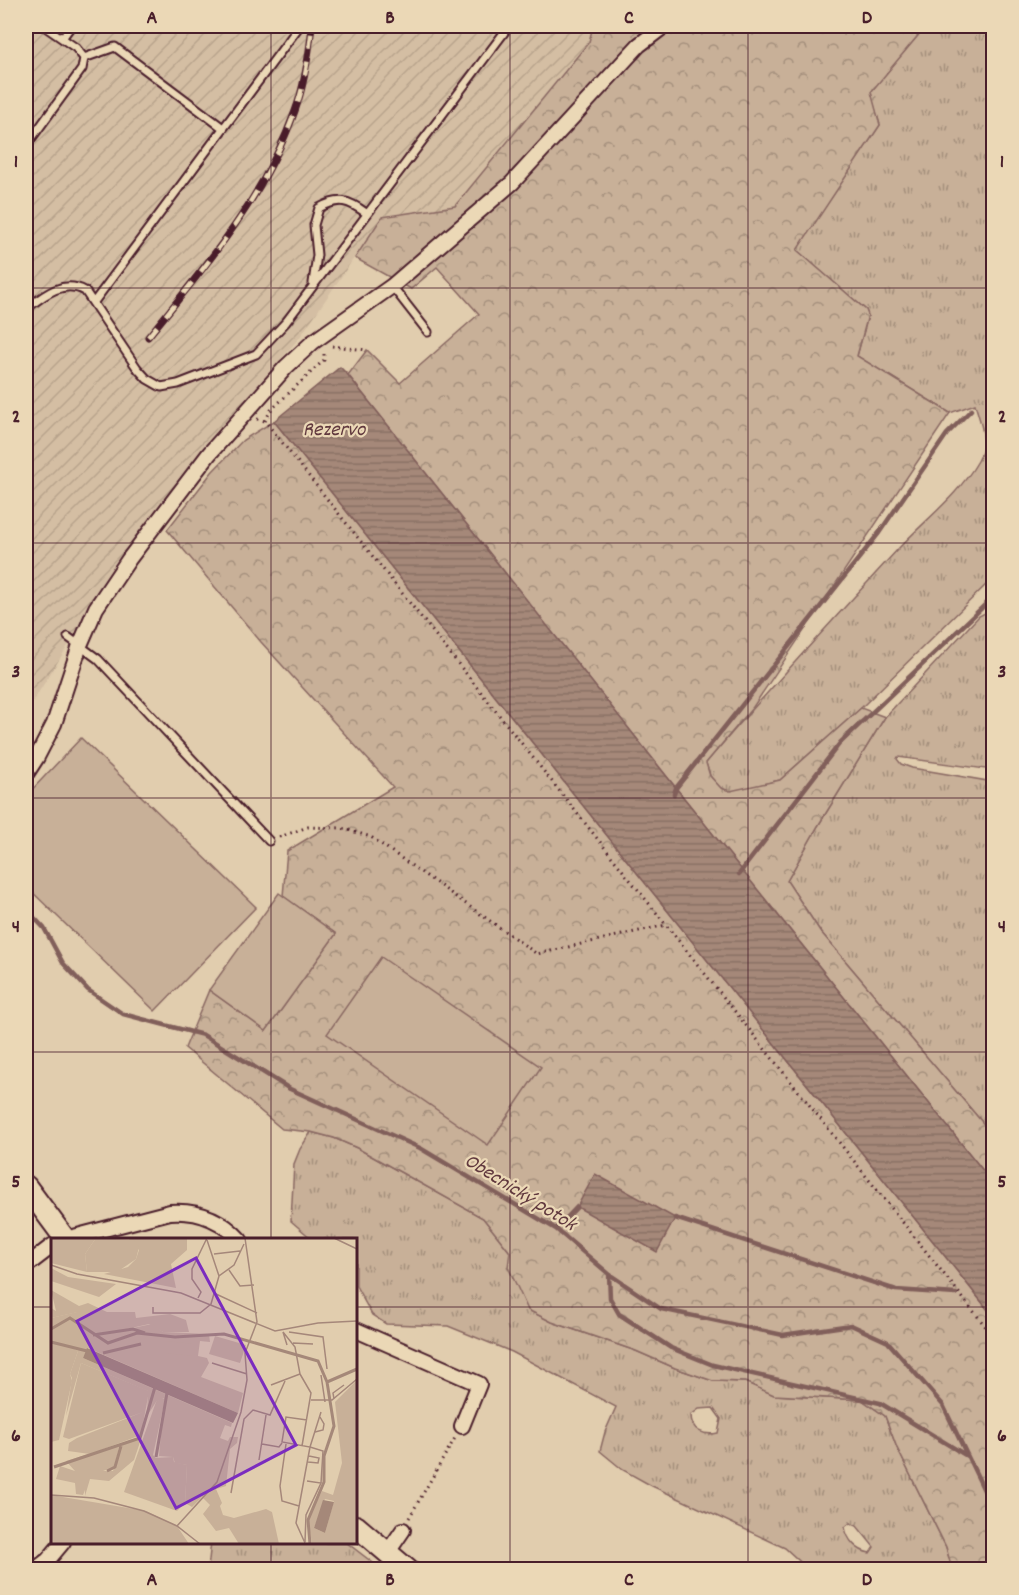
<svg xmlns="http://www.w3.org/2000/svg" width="1019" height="1595" font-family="Dekko,sans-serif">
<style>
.industrial{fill:url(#industrial-furrows)}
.grass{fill:url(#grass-tufts);stroke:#896862;stroke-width:1.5;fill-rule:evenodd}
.forest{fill:url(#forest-crowns);stroke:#896862;stroke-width:1.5}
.garden{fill:#c8b098;stroke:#896862;stroke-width:1.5}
.water{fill:url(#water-rules);stroke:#815e5a;stroke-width:1.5}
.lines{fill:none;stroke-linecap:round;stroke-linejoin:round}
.stream{stroke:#815e5a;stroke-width:4.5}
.lane-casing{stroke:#4a1f2b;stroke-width:11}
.street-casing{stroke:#4a1f2b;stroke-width:18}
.secondary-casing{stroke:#4a1f2b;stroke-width:24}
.path{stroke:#4a1f2b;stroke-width:3;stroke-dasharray:1.5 4.5;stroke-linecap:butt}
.lane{stroke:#ebd8b6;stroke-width:7}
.street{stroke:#ebd8b6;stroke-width:14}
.secondary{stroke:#ebd8b6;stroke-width:20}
.rail-casing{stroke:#4a1f2b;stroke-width:7}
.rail{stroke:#ebd8b6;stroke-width:4.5;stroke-dasharray:14;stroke-linecap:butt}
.grid{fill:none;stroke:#4a1f2b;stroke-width:1.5;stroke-opacity:0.55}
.labels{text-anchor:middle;stroke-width:4.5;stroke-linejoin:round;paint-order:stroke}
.water-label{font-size:21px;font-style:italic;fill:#61393e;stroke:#ebd8b6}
.inset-river{fill:none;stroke:#a58879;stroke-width:3}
.inset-road{fill:none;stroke:#a5877a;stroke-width:1.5}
.view{fill:#7b2cbf;fill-opacity:0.15;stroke:#7b2cbf;stroke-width:3}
.inset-edge{fill:none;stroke:#4a1f2b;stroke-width:3}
.neatline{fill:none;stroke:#4a1f2b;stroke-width:2}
.grid-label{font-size:20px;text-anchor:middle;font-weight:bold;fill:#4a1f2b}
</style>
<defs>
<pattern id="industrial-furrows" width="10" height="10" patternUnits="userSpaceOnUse" patternTransform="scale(1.5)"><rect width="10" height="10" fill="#d4bea3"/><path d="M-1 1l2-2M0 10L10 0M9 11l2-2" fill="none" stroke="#b8a38c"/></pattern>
<pattern id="grass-tufts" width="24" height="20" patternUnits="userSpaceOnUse" patternTransform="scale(1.5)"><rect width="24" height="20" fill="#c8b098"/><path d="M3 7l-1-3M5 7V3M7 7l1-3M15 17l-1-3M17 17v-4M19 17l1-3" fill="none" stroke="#a48f7c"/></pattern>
<pattern id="forest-crowns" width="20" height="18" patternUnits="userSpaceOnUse" patternTransform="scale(1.5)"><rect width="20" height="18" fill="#c8b098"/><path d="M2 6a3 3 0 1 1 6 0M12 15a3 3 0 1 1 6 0" fill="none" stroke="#a48f7c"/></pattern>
<pattern id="water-rules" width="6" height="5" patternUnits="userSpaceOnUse" patternTransform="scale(1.5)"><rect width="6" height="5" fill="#a58879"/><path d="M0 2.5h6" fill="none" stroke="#886f63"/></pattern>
</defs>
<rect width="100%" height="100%" fill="#e1cdae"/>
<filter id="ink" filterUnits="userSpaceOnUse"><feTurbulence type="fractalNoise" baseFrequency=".0167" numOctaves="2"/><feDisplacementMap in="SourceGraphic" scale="12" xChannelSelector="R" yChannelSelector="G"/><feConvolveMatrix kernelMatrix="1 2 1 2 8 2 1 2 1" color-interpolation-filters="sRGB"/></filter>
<g filter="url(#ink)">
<path class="industrial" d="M26,26H593L589,42L455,206L382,217L300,337L199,453L146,523L26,712Z"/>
<path class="grass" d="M926,26H993V578L861,708L780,780L730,792L720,788L710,776L706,763C768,690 834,619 898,549C925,520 958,496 978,461C989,441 981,425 975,404L950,413L857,356L868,316L866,310L796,250L880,125L870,92Z
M993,609V770L898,757L897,759L901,764L912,768L993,782V1135L820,931L787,881L818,826L885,717L979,616Z
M311,1132L334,1138L357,1148L483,1218L510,1252L528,1310L552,1322L636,1351L675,1368L713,1381L745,1382L774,1395L862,1400L885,1416L897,1448L946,1547L952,1569H808L785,1548L652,1486L623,1470L600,1451L605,1432L616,1407L512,1352L448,1326L386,1324L372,1315L356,1286V1240L312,1239L291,1221L294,1164L300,1149ZM713,1408L721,1419L718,1433C704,1436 691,1431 691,1415L699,1409ZM850,1523L857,1526L874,1547L870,1553C857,1551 847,1540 845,1527Z
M211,1542L347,1543L381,1569H208Z"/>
<path class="forest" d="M593,26H926L871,92L880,125L797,250L866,310L868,315L857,356L950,413L753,707L706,763L710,776L721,788L730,791L780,780L861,708L885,717L818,826L787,881L820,931L993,1135V1183L676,788L348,375L367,350L400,383L479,314L437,267L411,289L355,258L382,217L455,206L589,42Z
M274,421L993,1316V1569H952L946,1547L897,1448L885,1416L862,1400L774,1395L745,1382L713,1381L675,1368L636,1351L552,1322L528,1310L508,1267L510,1252L483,1218L357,1148L334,1138L311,1132L282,1129L185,1048L209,990L266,1031L336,934L283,896L287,851L393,787L261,642L167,530L212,472L243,440Z"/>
<path class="garden" d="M81,738L256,907L155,1011L26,886V796Z
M279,893L336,934L266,1031L209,990Z
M381,957L541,1067L488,1145L327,1034Z"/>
<path class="water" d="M340,367L348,375L676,788L993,1183V1316L274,421Z
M595,1174L675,1218L657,1252L577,1207Z"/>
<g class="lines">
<path class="stream" d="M674,794L676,788L879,533L947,434L971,410
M739,874L840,743L988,602L994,601
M26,909L44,928L63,963L88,990L123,1014L203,1035L290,1089L420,1148L556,1229L609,1274L661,1309L783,1335L851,1325L888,1342L943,1405L994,1511
M675,1218L896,1290L956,1294
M556,1229L577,1207
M609,1274L610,1298L619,1314L671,1348L713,1365L880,1403L967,1456"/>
<g class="lane-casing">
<path id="lane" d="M63,37L71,26
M84,58L115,47L223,128
M26,146L82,69L84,58L76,48L44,26
M313,283L317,255L314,225L319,208C340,197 348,200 366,213
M392,286L428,332
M94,302L298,28
M26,309C44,295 63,279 85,291L137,368L147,379L161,387L178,384L256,354L286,322L509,26
M68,637L98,659L269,841"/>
</g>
<g class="street-casing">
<path id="street" d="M26,774L37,757L54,724L80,645L96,608L129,559L209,454L286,367L313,342L392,286L512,183L639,45L664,26
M62,1240L170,1212C198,1210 221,1219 240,1240
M26,1266L52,1246
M356,1330L479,1384L462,1426
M388,1552L403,1530
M35,1570L48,1560L63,1542"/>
</g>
<g class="secondary-casing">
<path id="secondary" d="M26,1186L66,1240
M356,1526L408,1570"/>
</g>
<path class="path" d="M332,346L367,350
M257,419L265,421L994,1337
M265,421L271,410L324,360V351
M279,837L308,827L342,828L371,837L537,954L666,925
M409,1518L455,1438"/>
<use href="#lane" class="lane"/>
<use href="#street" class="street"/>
<use href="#secondary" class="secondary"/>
<g class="rail-casing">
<path id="rail" d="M148,337C205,267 264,198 295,111C305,84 309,54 312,26"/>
</g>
<use href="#rail" class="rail"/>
</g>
</g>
<path class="grid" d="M271,26V1240M510,26V1570M748,26V1570M26,288H994M26,543H994M26,798H994M26,1052H994M26,1307H52M356,1307H994M271,1542V1570"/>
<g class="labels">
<g class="water-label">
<text x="334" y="435">Rezervo</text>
<text transform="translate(521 1191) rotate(32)" y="7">Obecnický potok</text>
</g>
</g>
<g transform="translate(51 1238)">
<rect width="306" height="306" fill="#e1cdae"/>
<path d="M0,0H45L34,16L36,34L0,25ZM77,0H136V12L120,26L125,50L53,36L77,29L85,21L88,12ZM0,30L17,39L65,46L48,59L0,43ZM0,52L28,68L37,65L56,74H84L85,80L119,76L135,82L138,94H112L98,86L53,96L27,74L0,80V70L5,73ZM0,105L17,107L27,113L19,136L21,143L8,202L0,204ZM30,125L98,153L90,197L39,216L17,213L18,205L26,200L92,174L18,201L12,199ZM110,160L114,161L102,217L105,220L122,219L123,224L136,227L134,265L126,273L73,254L105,164ZM90,201L83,222L58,243L39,241L34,258V252L32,257L25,256L24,245L5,241L9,228L24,233L15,223L69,206L63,229L52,233H62L71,206Z" fill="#c8b098"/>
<path d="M45,0L83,2L88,9L85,21L66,34H36L34,16ZM30,73L53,96L101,86L112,94L158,96L159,104L149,103L147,118L156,120L158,125L150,139L192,155L187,175L37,110L32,120L181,185L180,189L174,187L169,200L177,203L179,199H187L186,205L179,211L175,248L165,251L171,265L169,268L172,277L183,280L215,271L221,274L228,306H188L178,290L165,293L152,276L159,267L151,259L141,269L134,265L136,227L124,225L122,219L108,218L113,160L105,164L96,178L97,153L30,125L15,178L21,140L19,136L27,113L17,107L0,105V80ZM306,142V306H261L257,281L271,253L282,257L291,225L284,164ZM274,261L283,263L274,295L263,290ZM0,257L95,273L126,288L138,306H0Z" fill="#c8b098" fill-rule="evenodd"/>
<path d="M164,98L195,107L189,125L158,116ZM116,103L142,106L141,118L115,115Z" fill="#c8b098"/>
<path d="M36,110L187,175L182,185L32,120ZM272,262L283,264L274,295L263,290Z" fill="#a58879"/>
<path class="inset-river" d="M0,91L19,80L57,105L86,95L124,99L173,96L267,123L276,144M42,97L82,91L94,95M0,104L36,113M52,115L90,106M105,219L116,155M3,229L89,200L104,149M56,233L64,229L70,208M259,306L257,282L273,244V218L283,188L276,144L306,131"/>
<path class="inset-road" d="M283,0L306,11M156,2L168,38M163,16L189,13M0,27L26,36L130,55L224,93L267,85L306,83M178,32L189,48L203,47M165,56L206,75M147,60L150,54L141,41V31L156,0M102,69V75H149L160,66L168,38L183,27L193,6M238,94L272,99L276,131M242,105L262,106M161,125L196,136M249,136L260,155L251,208M270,137L274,164M220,147L249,136L244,109L232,94L236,107M283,161L282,155L293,147M260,162H281L306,141M264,194L272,192L273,186L269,179M211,206L228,209L231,205M235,206L229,248L231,263L248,268M208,222L215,177M257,224L267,225L268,220L258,218M270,245L272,213L259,209L270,174M180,255L193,181L202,172L219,177L234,143M0,257L43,260L93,273L126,288L149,306M126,288L166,244L190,174L196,142L194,115L206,84L194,0M254,304L255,277L270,245L256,243M254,305L245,285L259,209L231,204L235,179L256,182"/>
<path class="view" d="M145,20L245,207L125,270L26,83Z"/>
<rect width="306" height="306" class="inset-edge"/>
</g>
<rect width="1019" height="1595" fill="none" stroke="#ebd8b6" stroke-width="66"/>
<rect x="33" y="33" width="953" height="1529" class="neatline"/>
<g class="grid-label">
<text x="152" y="23">A</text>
<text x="390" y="23">B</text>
<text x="629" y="23">C</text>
<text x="867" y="23">D</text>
<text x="16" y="167">1</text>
<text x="1002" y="167">1</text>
<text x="16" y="422">2</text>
<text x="1002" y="422">2</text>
<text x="16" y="677">3</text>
<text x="1002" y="677">3</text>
<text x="16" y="932">4</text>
<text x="1002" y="932">4</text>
<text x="16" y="1187">5</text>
<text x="1002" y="1187">5</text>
<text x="16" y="1441">6</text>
<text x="1002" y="1441">6</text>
<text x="152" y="1585">A</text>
<text x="390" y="1585">B</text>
<text x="629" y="1585">C</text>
<text x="867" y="1585">D</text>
</g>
</svg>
